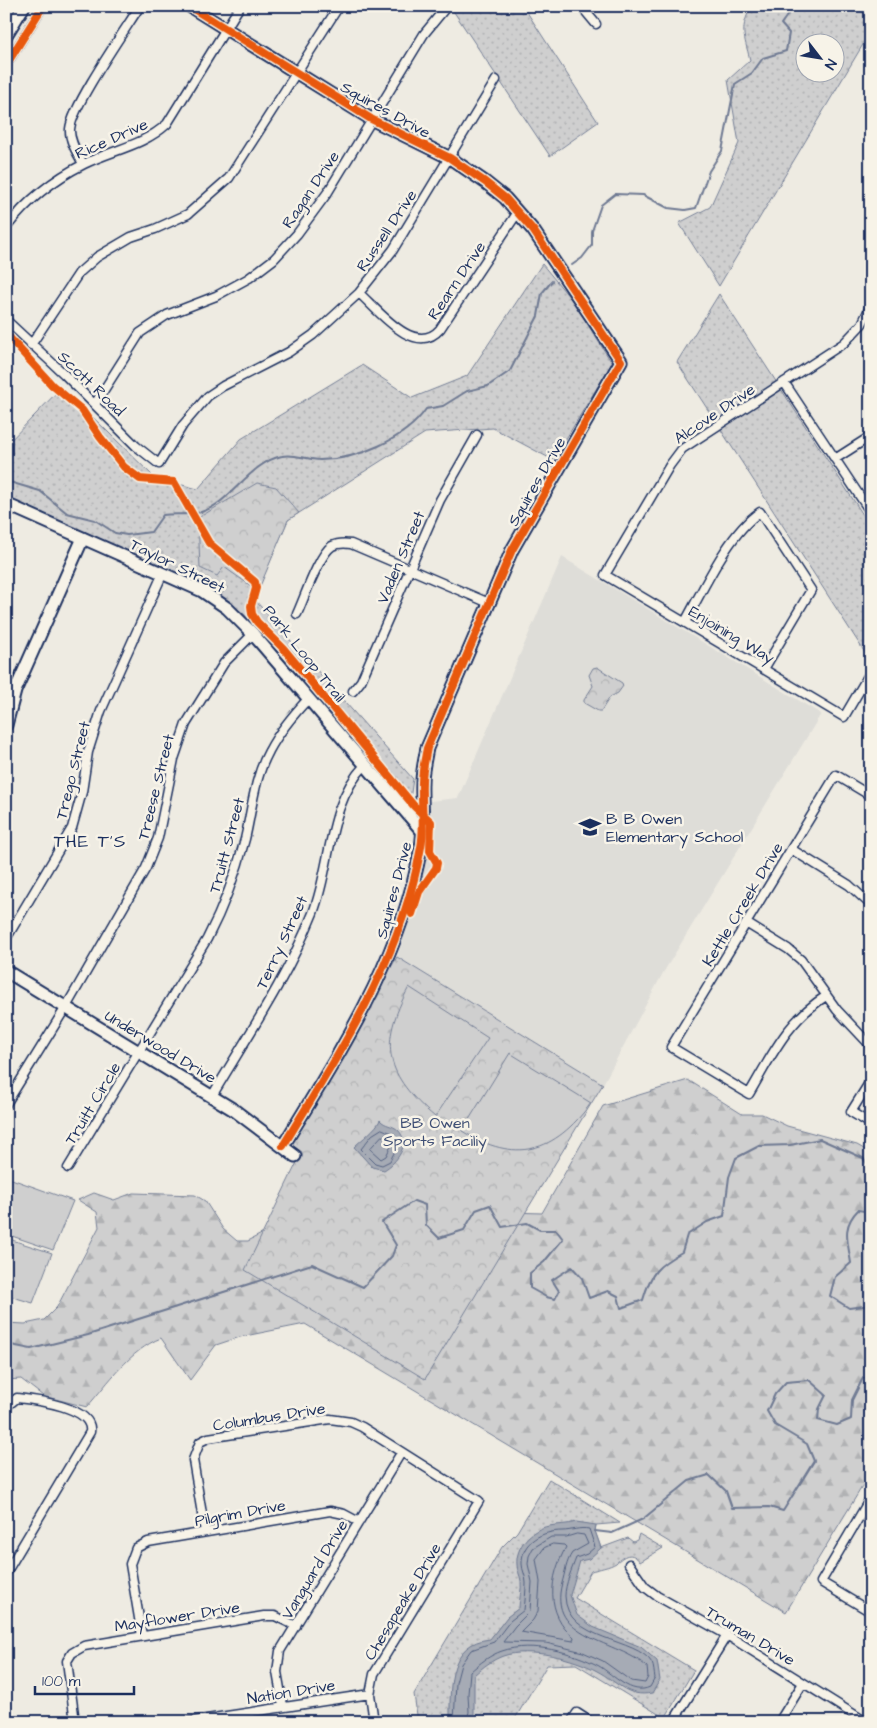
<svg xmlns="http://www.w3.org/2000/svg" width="877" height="1728" font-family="'Architects Daughter',sans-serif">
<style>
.built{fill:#deddd8}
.grass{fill:url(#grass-dots);stroke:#757f96;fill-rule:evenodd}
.forest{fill:url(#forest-firs);stroke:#757f96}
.park{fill:url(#park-crowns);stroke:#757f96}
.pitch{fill:#cfcfcf;stroke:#757f96}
.water{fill:#a6abb5;stroke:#6e7992}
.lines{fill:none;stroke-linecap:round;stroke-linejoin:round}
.shore{stroke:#536181;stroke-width:1}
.stream{stroke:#6e7992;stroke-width:2}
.street-casing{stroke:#1b2f5e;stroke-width:11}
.secondary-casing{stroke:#1b2f5e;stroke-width:15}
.street{stroke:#f7f3e8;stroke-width:8}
.secondary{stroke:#f7f3e8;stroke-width:11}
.cycleway-casing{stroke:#f7f3e8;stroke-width:11}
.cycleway{stroke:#e8590c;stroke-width:8}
.labels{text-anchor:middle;stroke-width:5;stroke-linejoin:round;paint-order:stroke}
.street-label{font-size:16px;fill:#1b2f5e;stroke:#f7f3e8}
.poi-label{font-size:16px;fill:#1b2f5e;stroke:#f7f3e8;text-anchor:start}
.park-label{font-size:16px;fill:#3f4f75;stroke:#f7f3e8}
.neighbourhood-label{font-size:18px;letter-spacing:1px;fill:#1b2f5e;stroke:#f7f3e8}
</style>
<defs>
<pattern id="grass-dots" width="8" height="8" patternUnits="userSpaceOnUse" patternTransform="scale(1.25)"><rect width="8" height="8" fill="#cfcfcf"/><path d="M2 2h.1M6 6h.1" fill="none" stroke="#b1b2b4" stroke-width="1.8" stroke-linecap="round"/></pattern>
<pattern id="forest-firs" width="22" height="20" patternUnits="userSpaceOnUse" patternTransform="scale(1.25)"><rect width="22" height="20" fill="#cfcfcf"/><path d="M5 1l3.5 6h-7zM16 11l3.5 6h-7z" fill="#b1b2b4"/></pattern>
<pattern id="park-crowns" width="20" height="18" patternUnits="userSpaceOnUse" patternTransform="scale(1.25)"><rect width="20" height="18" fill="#cfcfcf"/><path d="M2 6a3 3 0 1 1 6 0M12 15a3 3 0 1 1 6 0" fill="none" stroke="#b1b2b4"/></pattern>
</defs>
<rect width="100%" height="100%" fill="#eeebe2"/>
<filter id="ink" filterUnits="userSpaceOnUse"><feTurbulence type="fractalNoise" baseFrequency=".02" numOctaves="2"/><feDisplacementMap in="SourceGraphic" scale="10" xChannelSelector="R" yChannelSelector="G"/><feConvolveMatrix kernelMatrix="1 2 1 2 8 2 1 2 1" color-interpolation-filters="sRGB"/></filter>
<g filter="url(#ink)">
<path class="built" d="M562,557L821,714L663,973L603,1084L397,957L415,905L427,854L430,801L458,798Z"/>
<path class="grass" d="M450,6H523L598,122L550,156Z
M752,6H871V31L719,286L679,223L710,207L739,143L728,80L750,60C744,36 739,28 752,6ZM834,42V72H804V42Z
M542,264L575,304L612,363L553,460L493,428L425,433L288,520L254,599L413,779L409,806L244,614L207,586L6,499V445L62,387L155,478L198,489L241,439L362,365L412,398L467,376Z
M719,294L871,527V662L677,362Z
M549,1479L620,1523L596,1525L595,1531L601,1548L628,1538L633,1542L637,1540L639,1534L663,1548L640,1562C632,1550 623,1556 616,1563C610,1567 598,1569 591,1571L575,1598L694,1670L665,1718L576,1664L547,1665L513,1722H418L414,1694L502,1547L517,1532Z"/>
<path class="forest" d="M688,1080L742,1114H762L787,1126L857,1145L871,1153V1472L786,1612L305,1324L240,1337L216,1345L190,1380L161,1338C130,1350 108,1383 87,1407L43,1396L21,1379L6,1380V1323L25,1324L44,1320L57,1307L99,1227L97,1212L78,1200L94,1193L114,1200L133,1193L195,1195L205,1201L223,1229L237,1241H248L275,1227L508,1212L542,1213L603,1106Z"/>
<path class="park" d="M257,483L276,487L299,513L288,520L258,591L224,567L217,576L200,568L198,518Z
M597,667L622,683L623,686L618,693L610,697L601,711H598L584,703V700L593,686L589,675L593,668Z
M397,957L603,1084L425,1379L245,1270L302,1152L289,1143Z"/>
<path class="pitch" d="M409,987L488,1038L435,1117C385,1075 378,1045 409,987Z
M510,1053L591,1103C554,1153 516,1164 462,1131Z
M6,1177L73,1201L53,1250L6,1234Z
M6,1238L52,1253L33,1303L6,1295Z"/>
<path class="water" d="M380,1120C385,1126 393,1125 398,1130C412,1144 396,1163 384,1170L372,1167L354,1147C361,1140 377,1128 380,1120Z
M576,1522L596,1525L595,1531L601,1548L589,1559L580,1561L570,1595L577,1615L593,1627L641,1647L657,1661L660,1680L652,1693C627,1698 618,1682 597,1671C574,1658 529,1647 503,1656C492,1660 483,1667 474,1675V1713L471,1722H448L450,1717C450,1684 449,1643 490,1639L507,1617L519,1608C519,1600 522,1589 521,1581C520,1575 517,1570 517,1565C515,1547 531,1529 549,1526C559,1524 567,1525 576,1522Z"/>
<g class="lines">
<path class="shore" d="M382,1129L394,1134L397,1147L390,1161L382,1165L375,1163L361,1149L372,1135Z
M382,1136L390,1139L391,1146L386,1156L381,1159L370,1149Z
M577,1534L584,1535L588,1544L572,1553C566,1562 565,1573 562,1583C546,1640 619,1640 647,1667L648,1677L645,1683L631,1681L603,1661L583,1652L546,1643L503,1642L515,1626L530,1611L532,1582L528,1564L529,1556L533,1548L551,1537H566Z
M553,1544L564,1545L566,1547C549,1578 545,1613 574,1637L573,1641L521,1632L533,1620L538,1611L540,1582L536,1559L544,1548Z
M454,1722L456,1683L461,1664L471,1650L494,1642L510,1621L524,1610C525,1601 526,1591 526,1583C526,1576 522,1570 522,1564C521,1541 543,1531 562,1531C572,1531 579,1527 589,1529L595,1547L587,1554L576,1558C572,1569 565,1584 565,1596C566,1642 637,1637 652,1663C654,1667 654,1674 655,1678L650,1687C631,1696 614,1675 599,1666C573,1652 531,1641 502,1651C490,1655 480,1663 470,1672L468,1694L469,1712L466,1722"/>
<path class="stream" d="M572,265L582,258L592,245V231L601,205L615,194L643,195L668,208L685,210L696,208L709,171L722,151L735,84L752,73L763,58L786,51L789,33L781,24L794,6
M6,481L40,491L67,513L95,520L115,533L127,535L151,532L163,515C174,513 189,516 201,512C230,504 250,462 282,456C294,453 307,460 320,460C356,460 406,439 426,409L443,406L467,391L488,386L510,371L538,316L542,293L552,281
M871,1212L858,1210C841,1227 848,1242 851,1263L835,1277L830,1296L849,1308L871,1305
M6,1344L31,1349L88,1335L312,1264L363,1287L392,1256L396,1245L382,1222L414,1201L425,1205L426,1225L439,1238L464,1230L476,1210L490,1205L502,1227L527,1223L540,1230H556L563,1239L544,1262L530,1273V1288L546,1297L555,1299L559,1291L552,1280L572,1267L582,1278L589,1298L608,1291L618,1296L621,1308L643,1300C651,1272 657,1266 682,1252L687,1235L707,1222L724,1216L729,1177L736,1158L759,1146L790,1145L820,1139L863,1158L871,1170
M595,1531L612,1533L643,1519L689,1481L709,1475L726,1491L732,1508L769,1507L783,1511L814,1461L807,1444L775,1425L767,1411L775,1394L786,1382L809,1380L826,1395L819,1409L818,1420L837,1425L851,1419L852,1400L863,1378H871"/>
<g class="street-casing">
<path id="street" d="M581,6L596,24
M6,65L43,6
M83,164C78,154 69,141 70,129C72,106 125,30 140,6
M6,228C26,202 54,179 84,164C112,150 143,146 167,124L240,6
M359,293C378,310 415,358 440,329L518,212
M871,305L862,324L844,343L682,449L670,465L605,575L844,717L871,671
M6,320L64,374L136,446L159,464L183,425L208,396L223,386L289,352L313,335L359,293L393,250L496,80
M31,345L79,273L97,257L131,237L155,229L188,214L229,178L339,6
M784,382L871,513
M95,404L140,333L167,315L216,296L249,278L274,259L297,234L328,192L424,34L447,6
M835,459L871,436
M297,614C304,599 319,554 332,546C338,543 344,543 351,544L489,603
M685,622C704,588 728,534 760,512L811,590L764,669
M353,691L361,681L440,500L477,435
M791,849L849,885L871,905
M746,923L788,949L801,960L837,1010L871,1046
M6,939L72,828L82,792L88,752L101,711L163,573
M826,996C787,1021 772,1055 749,1094L671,1047L836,775L871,796
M871,1080L851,1112L871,1124
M212,1096C247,1037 287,978 313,913C332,864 327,805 365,765
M6,1104L66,1007L146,868L158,838L174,759L186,724L224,663L253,634
M68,1168L207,939C224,906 236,874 245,839C252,810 254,778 269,751C279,732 293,715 308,699
M6,1407L17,1398C36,1400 94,1407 90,1432L6,1573
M871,1497L821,1582L871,1612
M205,1532L193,1460L200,1442L208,1438L330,1419L351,1422L362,1427L479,1501L374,1674L370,1694L374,1722
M629,1564L645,1587L657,1596L727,1635L866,1722
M142,1636L130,1564L136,1548L148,1542L330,1511L344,1514L359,1522
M283,1706L277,1672L280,1651L401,1453
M75,1722L67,1661L72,1653L84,1646L264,1616H275L296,1626
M187,1722L370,1694
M571,1722L577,1713L591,1722
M673,1722L727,1635
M779,1722L803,1683"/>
</g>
<g class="secondary-casing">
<path id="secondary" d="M189,6L371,119L450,158L485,182L505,198L533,230L621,361L512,550L427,748C425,759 422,771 422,782C421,804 425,825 421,847C401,960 341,1050 283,1146
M6,35L24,6
M6,504L202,591L227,608L253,634L423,832
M6,725L15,691L83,538
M6,971L234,1110L295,1156"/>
</g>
<use href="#street" class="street"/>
<use href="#secondary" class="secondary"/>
<g class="cycleway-casing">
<path id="cycleway" d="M189,6L371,119L450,158L485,182L505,198L533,230L621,361L512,550L427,748C425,759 422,771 422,782C421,804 425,825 421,847C401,960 341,1050 283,1146
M6,65L43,6
M6,334L52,385L82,410L100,437L124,467L140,479L174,482L209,543L255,582L256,588L251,606L252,614L257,622L283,648L414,806L431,822L430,851L437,863L436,868L419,892L412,914"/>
</g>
<use href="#cycleway" class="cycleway"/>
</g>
</g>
<defs>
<g id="school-bare" transform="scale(1.725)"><path d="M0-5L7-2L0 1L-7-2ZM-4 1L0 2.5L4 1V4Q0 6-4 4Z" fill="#1b2f5e" stroke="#f7f3e8" stroke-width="2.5" paint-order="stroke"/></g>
</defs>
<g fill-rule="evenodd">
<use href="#school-bare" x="590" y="827"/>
</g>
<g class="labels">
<g class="street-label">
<text transform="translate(386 109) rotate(29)" y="6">Squires Drive</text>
<text transform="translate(111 138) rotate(-24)" y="6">Rice Drive</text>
<text transform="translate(310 189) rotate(-56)" y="6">Ragan Drive</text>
<text transform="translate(386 230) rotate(-56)" y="6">Russell Drive</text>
<text transform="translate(456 280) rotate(-56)" y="6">Rearn Drive</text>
<text transform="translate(92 383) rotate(44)" y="6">Scott Road</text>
<text transform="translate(714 413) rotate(-34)" y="6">Alcove Drive</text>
<text transform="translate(536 481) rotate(-60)" y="6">Squires Drive</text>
<text transform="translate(400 557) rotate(-67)" y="6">Vaden Street</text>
<text transform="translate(178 565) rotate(26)" y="6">Taylor Street</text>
<text transform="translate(732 634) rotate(31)" y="6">Enjoining Way</text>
<text transform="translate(305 653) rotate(51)" y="6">Park Loop Trail</text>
<text transform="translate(72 770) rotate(-76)" y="6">Trego Street</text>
<text transform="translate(155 787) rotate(-76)" y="6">Treese Street</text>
<text transform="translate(226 845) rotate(-75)" y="6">Truitt Street</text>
<text transform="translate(393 890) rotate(-75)" y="6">Squires Drive</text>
<text transform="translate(742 904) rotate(-59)" y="6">Kettle Creek Drive</text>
<text transform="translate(281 942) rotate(-65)" y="6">Terry Street</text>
<text transform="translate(161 1046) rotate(31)" y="6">Underwood Drive</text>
<text transform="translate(92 1103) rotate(-59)" y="6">Truitt Circle</text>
<text transform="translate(269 1416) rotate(-9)" y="6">Columbus Drive</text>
<text transform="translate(240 1512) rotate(-10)" y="6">Pilgrim Drive</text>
<text transform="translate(314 1569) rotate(-59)" y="6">Vanguard Drive</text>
<text transform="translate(402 1601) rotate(-59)" y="6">Chesapeake Drive</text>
<text transform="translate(177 1616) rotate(-9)" y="6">Mayflower Drive</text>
<text transform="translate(751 1635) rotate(31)" y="6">Truman Drive</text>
<text transform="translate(291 1691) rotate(-9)" y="6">Nation Drive</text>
</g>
<g class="poi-label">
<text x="606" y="824">B B Owen<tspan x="606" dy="18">Elementary School</tspan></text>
</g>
<g class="park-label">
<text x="435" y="1128">BB Owen<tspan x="435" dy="18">Sports Faciliy</tspan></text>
</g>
<g class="neighbourhood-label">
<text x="90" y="847">THE T'S</text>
</g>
</g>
<rect width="877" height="1728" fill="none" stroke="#f7f3e8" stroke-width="25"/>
<rect x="12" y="12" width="852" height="1703" fill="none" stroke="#1b2f5e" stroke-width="2" filter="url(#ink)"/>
<g transform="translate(820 58) rotate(121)"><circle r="24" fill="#f7f3e8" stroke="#9fa5b1"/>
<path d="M0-4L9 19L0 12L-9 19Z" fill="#1b2f5e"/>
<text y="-8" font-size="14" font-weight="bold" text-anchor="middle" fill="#1b2f5e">N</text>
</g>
<path d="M35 1686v8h99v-8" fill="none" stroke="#1b2f5e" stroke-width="2.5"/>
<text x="42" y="1686" font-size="15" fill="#1b2f5e" stroke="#f7f3e8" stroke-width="4" paint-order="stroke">100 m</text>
</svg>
